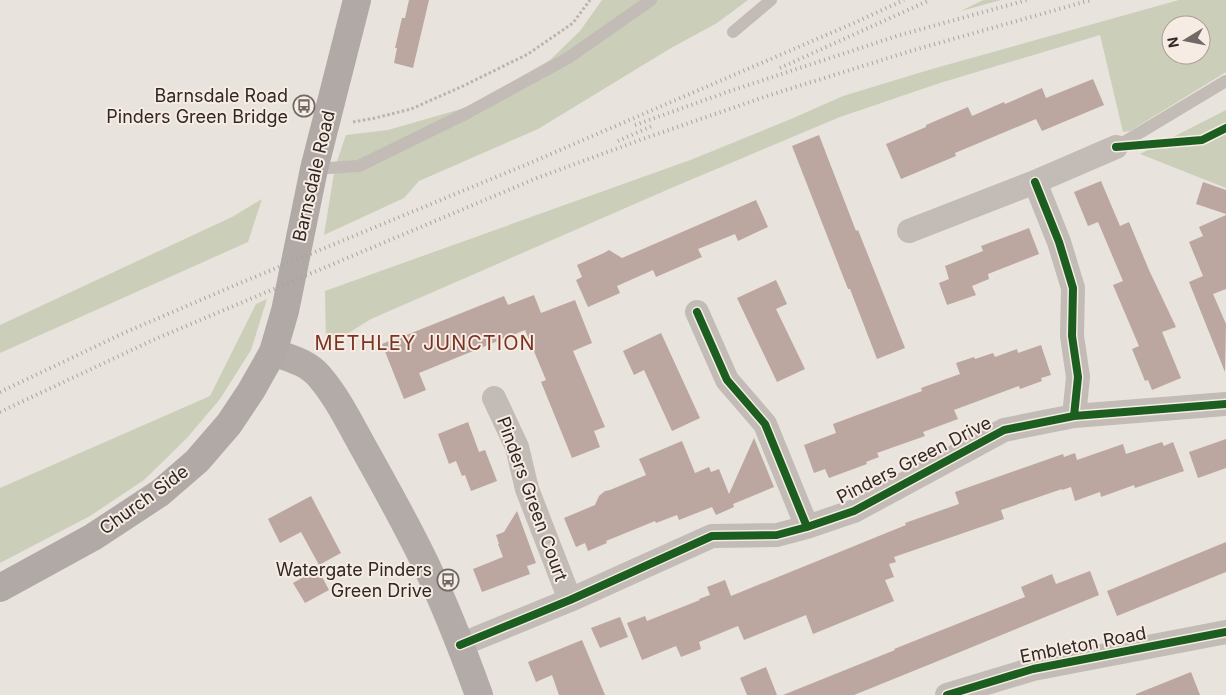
<svg xmlns="http://www.w3.org/2000/svg" width="1226" height="695" font-family="Inter,sans-serif">
<style>
.green{fill:#cbceb8;fill-rule:evenodd}
.building{fill:#bba6a0}
.lines{fill:none;stroke-linecap:round;stroke-linejoin:round}
.path{stroke:#bab3af;stroke-width:3;stroke-dasharray:2.5 2.5;stroke-linecap:butt}
.service{stroke:#c2bbb6;stroke-width:12}
.minor{stroke:#c2bbb6;stroke-width:24}
.secondary{stroke:#b3aba7;stroke-width:28}
.primary{stroke:#b0a9a6;stroke-width:28}
.rail{stroke:#a9a4a1;stroke-width:4;stroke-dasharray:1 4;stroke-linecap:butt}
.cycleway-casing{stroke:#f7ece3;stroke-width:11}
.cycleway{stroke:#1b5e20;stroke-width:8}
.labels{text-anchor:middle;stroke-width:4;stroke-linejoin:round;paint-order:stroke}
.poi-label{font-size:18px;fill:#312825;stroke:#f7ece3;text-anchor:end}
.street-label{font-size:18px;fill:#312825;stroke:#f7ece3}
.quarter-label{font-size:20px;letter-spacing:1px;fill:#7a3425;stroke:#f7ece3}
</style>
<rect width="100%" height="100%" fill="#e9e3dd"/>
<path class="green" d="M602,0H748L717,23L671,48L538,129L419,181L404,198L324,235L335,167L346,135L388,130L468,107L550,60L580,31Z
M983,0H1001L961,11Z
M1179,0H1226V72L1130,131L1123,132L1100,35L940,83L840,117L676,186L371,319L326,347L325,291L693,159L791,119L843,96L932,69ZM1171,25H1201V55H1171Z
M1226,110V188L1140,154Z
M262,199L248,242L0,353V325L232,217Z
M267,299L251,350L220,399L187,438L144,480L90,516L0,563V488L210,396L256,304Z"/>
<path class="building" d="M409,0H429L413,68L394,63L397,48H395L402,18H405Z
M1093,79L1104,105L1042,131L1036,119L955,153L956,156L901,179L886,144L926,127V125L968,107L972,116L1004,102L1005,104L1042,88L1046,98Z
M819,135L856,231L858,230L905,348L877,359L850,289H848L792,146Z
M1101,181L1120,226L1129,222L1149,270L1176,327L1162,332L1181,378L1152,390L1148,380L1145,381L1132,349L1139,346L1113,285L1123,281L1098,222L1088,226L1074,192Z
M1203,182L1226,190V214L1196,204Z
M756,200L768,227L738,241L735,234L698,249L702,257L656,277L653,270L617,286L620,293L588,307L576,280L582,277L577,265L604,253L609,250L622,258Z
M1226,215V289L1213,294L1226,324L1225,372L1189,282L1203,276L1189,242L1203,236L1199,227Z
M1029,228L1039,254L988,274L989,279L972,286L976,295L947,305L939,283L949,279L945,266L983,251L981,246Z
M776,280L787,304L776,309L805,369L777,382L737,298Z
M534,295L541,313L575,300L592,343L573,351L605,427L594,431L600,447L572,458L541,382L546,380L525,330L419,373L426,390L404,399L382,344L404,335V336L504,296L508,305Z
M661,333L700,418L672,431L644,370L634,375L623,351Z
M1041,345L1051,375L1041,378L1042,381L1020,389L1019,386L954,410L958,419L923,432L925,436L877,453L879,457L866,462L867,464L829,478L825,469L814,473L804,445L836,433L833,424L922,391L921,388L960,374L956,363L974,357L975,359L993,353L995,357L1017,349L1018,353Z
M468,422L479,452L485,450L497,481L471,491L465,475L462,476L456,461L449,464L438,434Z
M754,438L774,487L733,504L734,507L716,515L712,507L679,520L677,515L656,523L655,521L606,541L607,543L588,551L585,543L576,547L564,518L595,505L599,496L605,491L610,490L646,475L639,459L682,441L695,473L709,467L711,472L719,469L729,494Z
M1226,439V468L1198,478L1189,452Z
M1162,442L1164,446L1173,442L1184,471L1135,488L1134,485L1101,497L1100,492L1075,501L1071,487L1062,490V489L1001,510L1004,519L894,557L896,562L889,564L894,577L885,580L894,601L813,634L806,615L744,640L738,626L699,642L701,649L681,657L676,646L642,660L627,623L645,616L647,621L700,600L699,599L710,595L707,587L725,580L731,596L906,525L905,523L959,504L955,492L1063,454L1064,457L1075,453L1077,460L1123,444L1126,454Z
M311,496L341,553L319,565L301,532L280,543L268,519Z
M517,511L536,563L527,566L530,574L482,592L473,569L503,557L498,544H499L496,535L504,532Z
M1226,542V572L1117,616L1107,591Z
M318,569L329,590L305,603L293,583Z
M1090,571L1099,595L938,661L854,695H783L895,650L894,649L1025,597L1021,587L1052,574L1056,584Z
M620,617L628,637L600,648L591,628Z
M582,640L605,695H559L552,675L536,682L528,662Z
M766,667L777,695H747L740,678Z
M1191,672L1200,695H1136V694Z"/>
<g class="lines">
<path class="path" d="M353,122L375,118L411,109L461,87L528,54L573,23L590,0"/>
<path class="service" d="M733,32L771,0
M1116,147L1226,81
M314,169L359,166L469,112L568,58L651,0"/>
<path class="minor" d="M1035,182L1059,242L1073,288L1072,336L1078,377L1074,416
M909,231L1035,182L1116,147
M697,312L727,380L765,424L807,527
M494,398L517,447L527,489L570,600
M460,645L570,600L712,536L777,535L807,527L854,511L1004,430L1074,416L1226,404
M947,695L1033,669L1226,632"/>
<path class="secondary" d="M273,352C289,358 307,362 319,376C339,399 352,428 367,454C387,490 408,527 426,565C446,607 463,651 479,695"/>
<path class="primary" d="M0,588L93,537L160,493L197,461L229,424L251,391L273,352L285,311L314,169L357,0"/>
<path class="rail" d="M780,68L930,0
M635,125L730,91L900,35L1027,0
M618,141L652,126
M0,392L126,332L245,281L530,163L854,23L904,0
M0,412L153,340L537,178L640,140L770,95L914,50L1091,0"/>
<g class="cycleway-casing">
<path id="cycleway" d="M1116,147L1202,140L1226,128
M1035,182L1059,242L1073,288L1072,336L1078,377L1074,416
M697,312L727,380L765,424L807,527
M460,645L570,600L712,536L777,535L807,527L854,511L1004,430L1074,416L1226,404
M947,695L1033,669L1226,632"/>
</g>
<use href="#cycleway" class="cycleway"/>
</g>
<defs>
<g id="bus-ring" transform="scale(1.125)"><circle r="9.5" fill="#f7ece3" stroke="#716965" stroke-width="1.5"/><path d="M-5-6H5V4H4V6H2V4H-2V6H-4V4H-5ZM-3.5-4V0h7V-4ZM-3.5 1.2v1.5H-2V1.2ZM2 1.2v1.5H3.5V1.2Z" fill="#716965"/></g>
</defs>
<g fill-rule="evenodd">
<use href="#bus-ring" x="304" y="106"/>
<use href="#bus-ring" x="448" y="580"/>
</g>
<g class="labels">
<g class="poi-label">
<text x="288" y="102">Barnsdale Road<tspan x="288" dy="21">Pinders Green Bridge</tspan></text>
<text x="432" y="576">Watergate Pinders<tspan x="432" dy="21">Green Drive</tspan></text>
</g>
<g class="street-label">
<text transform="translate(314 176) rotate(-77)" y="6">Barnsdale Road</text>
<text transform="translate(914 460) rotate(-27)" y="6">Pinders Green Drive</text>
<text transform="translate(532 499) rotate(70)" y="6">Pinders Green Court</text>
<text transform="translate(144 500) rotate(-36)" y="6">Church Side</text>
<text transform="translate(1083 645) rotate(-11)" y="6">Embleton Road</text>
</g>
<g class="quarter-label">
<text x="425" y="350">METHLEY JUNCTION</text>
</g>
</g>
<g transform="translate(1186 40) rotate(260)"><circle r="24" fill="#f7ece3" stroke="#a89e97"/>
<path d="M0-4L9 19L0 12L-9 19Z" fill="#716965"/>
<text y="-8" font-size="14" font-weight="bold" text-anchor="middle" fill="#312825">N</text>
</g>
</svg>
